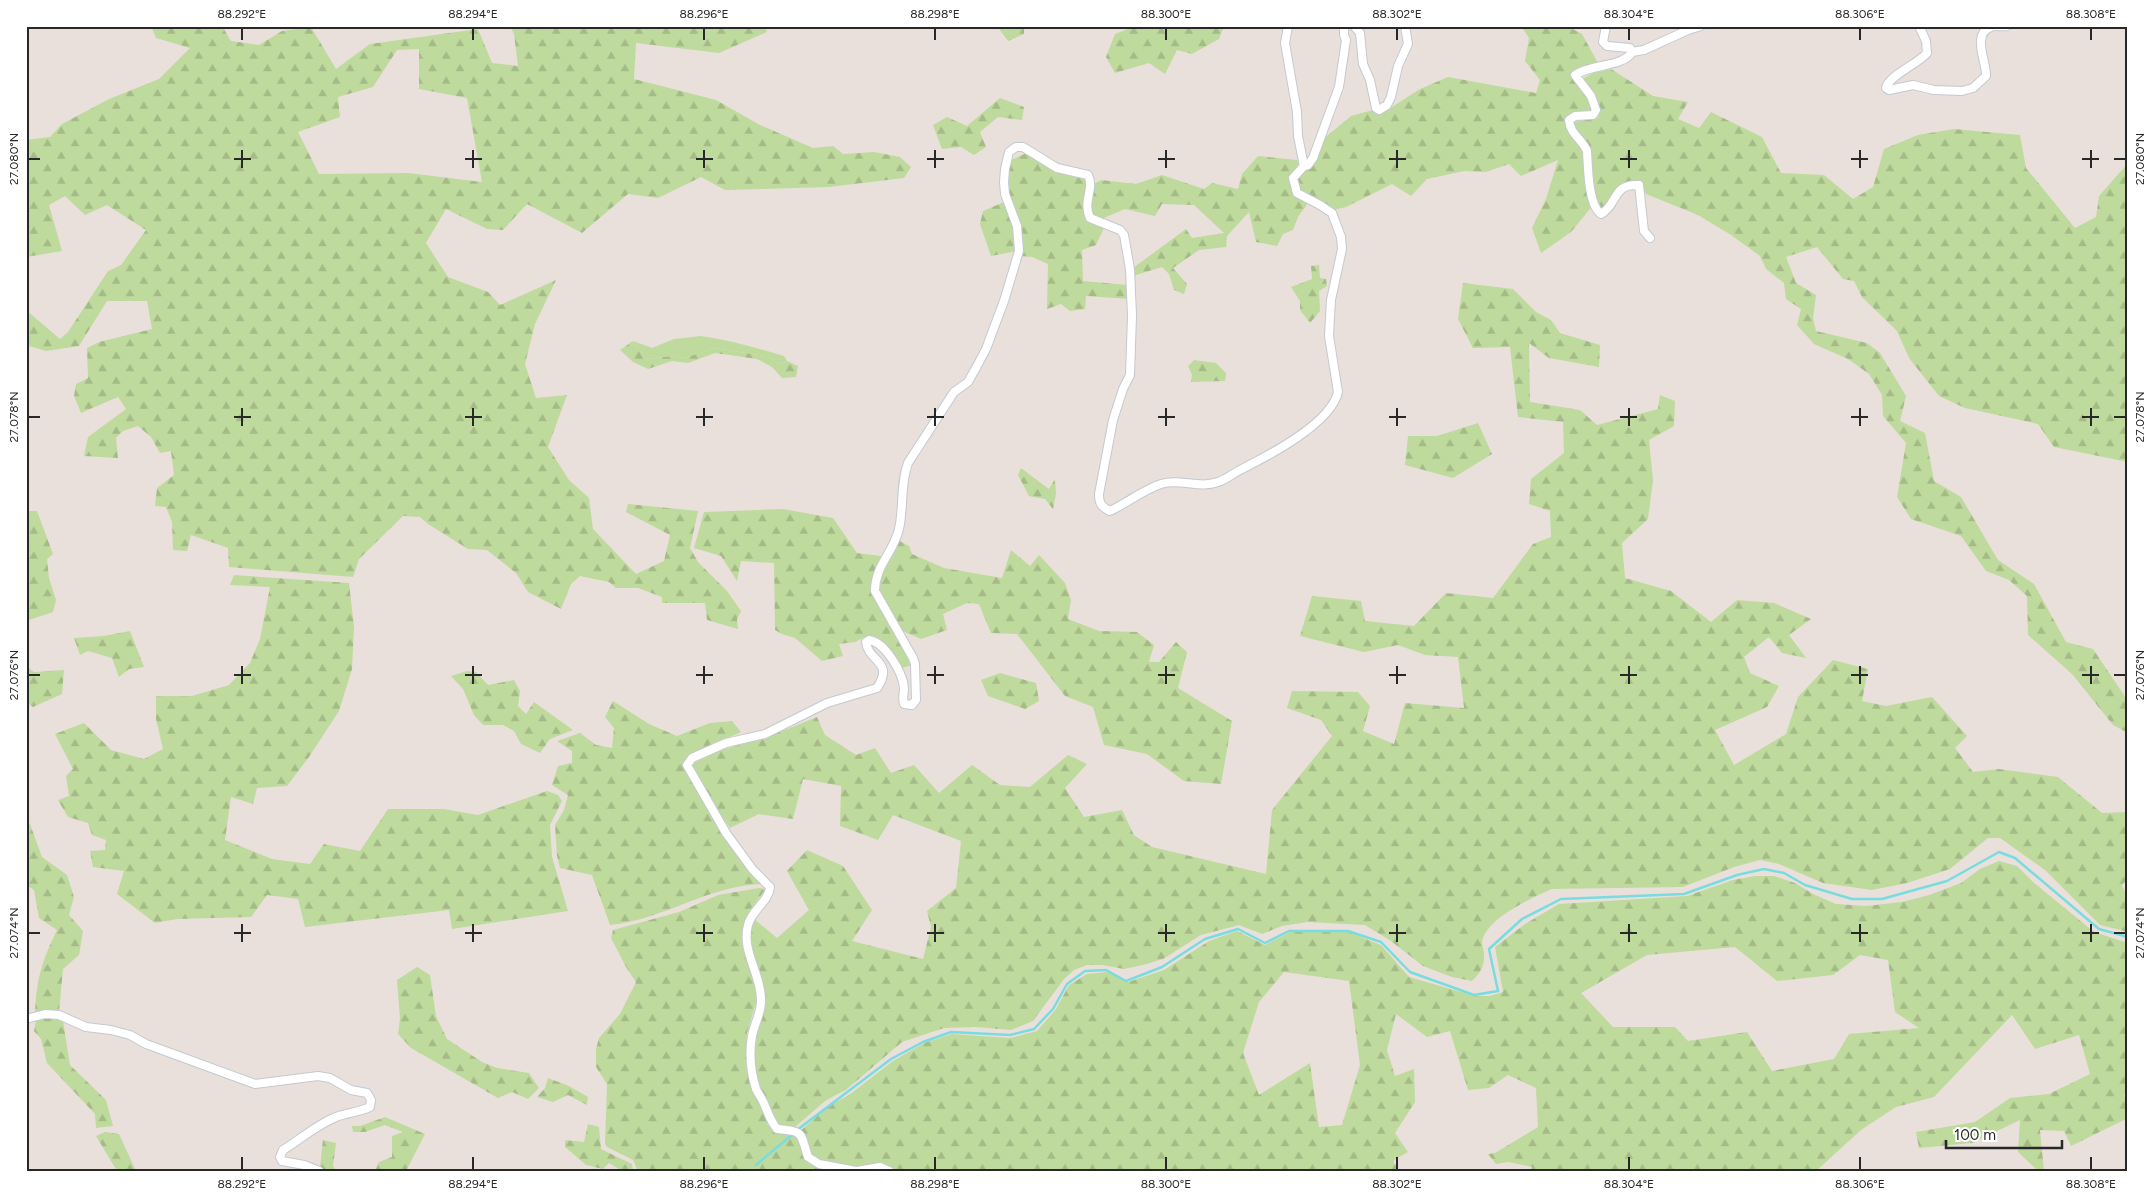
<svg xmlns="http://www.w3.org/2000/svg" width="2154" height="1197" font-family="Figtree,sans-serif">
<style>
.grass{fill:#bfda9d}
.forest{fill:url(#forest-firs);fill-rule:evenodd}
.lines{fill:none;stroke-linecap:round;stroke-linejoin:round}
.stream{stroke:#79dce0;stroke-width:2.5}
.street-casing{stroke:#c3c9d0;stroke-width:10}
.street{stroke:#fff;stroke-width:8}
.ticks{fill:none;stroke:#282828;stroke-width:2}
.neatline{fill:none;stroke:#282828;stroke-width:2}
.ticks-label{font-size:12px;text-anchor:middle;fill:#282828}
</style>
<defs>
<pattern id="forest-firs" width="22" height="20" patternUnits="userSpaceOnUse" patternTransform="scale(1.25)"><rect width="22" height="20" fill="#bfda9d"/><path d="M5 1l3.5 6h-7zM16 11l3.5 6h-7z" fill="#a4bb87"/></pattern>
</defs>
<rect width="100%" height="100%" fill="#e9e0db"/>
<path class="grass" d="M701,336C730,340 757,348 784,356L787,361L779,364L765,356L714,348L685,358L673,356L646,359L633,341L652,348L674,339Z"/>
<path class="forest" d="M151,26H222L231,41L259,45L282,31L311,27L336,69L370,44L478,29L492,63L518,66L514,34L510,26H765L767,32L719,53L636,43L634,79L716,100L760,125L813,148L833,146L843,154L874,152L900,157L911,167L904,178L829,187L725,190L701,177L658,198L628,194L582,233L527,204L503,230L487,229L446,209L426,243L448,277L488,292L500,305L556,280L535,324L525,364L536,398L567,395L548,447L569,480L589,498L593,529L636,574L664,561L670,535L626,512L628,504L698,511L690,548L698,562L727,591L741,611L737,619L738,629L707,620L705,603H662V597L638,588H616L609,582L580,576L571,584L561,609L528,592L516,573L487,550L468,549L428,524L420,517L403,516L359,559L353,577L229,567L228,548L191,535L187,551L173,550L172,522L166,507L155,506L157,488L174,475L171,451L160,453L151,437L138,426L123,431L116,438L118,458L84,456L88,437L126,409L118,397L81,413L74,396L76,384L88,378L87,348L99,342L152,329L147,301H107L79,346L46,351L29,346L26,348V310L60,339L68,332L108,271L121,265L146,230L107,205L85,215L65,196L49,205L62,251L26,257V140L50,137L62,124L109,99L159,79L190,48L156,38ZM419,49V89L467,98L482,182L408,173L319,174L298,132L340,117L338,97L373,87L397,50Z
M997,26H1024V34L1008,41Z
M1135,26H1224L1219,39L1192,54L1177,50L1165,74L1149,63L1115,73L1106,57L1115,34Z
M1521,26H1567L1582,34L1598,63L1581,67L1573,72L1572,77L1581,86L1592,106L1591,112L1567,124L1569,133L1585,152L1590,209L1571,232L1541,253L1532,228L1546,199L1558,160L1521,176L1509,164L1486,172L1464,171L1427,179L1411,196L1392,184L1346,207L1333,210L1299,191L1296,178L1322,140L1351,116L1373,110L1378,113L1384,112L1420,89L1448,77L1536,93L1540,80L1525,61L1529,38Z
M1611,69L1653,96L1688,102L1678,119L1699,128L1711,112L1762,137L1781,173L1824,175L1853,199L1873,187L1884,149L1918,135L1954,129L2020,135L2026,168L2075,228L2096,217L2099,196L2128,163V462L2054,447L2038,424L1965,408L1939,396L1909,358L1897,331L1862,297L1854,281L1843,279L1817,247L1786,257L1796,283L1816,295L1813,318L1816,331L1867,343L1880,353L1906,396L1900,421L1925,433L1934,481L1961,497L1998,560L2034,584L2066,642L2093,649L2128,701V733L2113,725L2072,674L2028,635L2027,596L2009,580L1986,571L1961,536L1911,519L1897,497L1906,443L1883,416L1882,395L1869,374L1848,359L1814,344L1797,325L1801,309L1786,299L1784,283L1766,269L1760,256L1731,235L1698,215L1646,194L1641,183L1633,181L1621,184L1607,205L1600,209C1585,196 1595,163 1589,147C1586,140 1578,134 1573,128L1574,122L1598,118C1603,104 1589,90 1582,79L1593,73Z
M1000,98L1024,107L1022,120L998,117L980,132L986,147L974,155L961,147L942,149L933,125L947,117L967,126Z
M1029,152L1047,167L1086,178C1089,188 1083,199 1084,210L1105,226L1096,245L1082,250L1083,281L1128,285L1130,299L1086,296L1085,309L1070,311L1061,304L1047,309L1048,264L1032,257L1021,256L1006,180L1009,161Z
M1258,156L1297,160L1299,166L1292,173L1291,181L1308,203L1298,217L1293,230L1283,234L1277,246L1256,242L1249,212L1227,236L1226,247L1199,250L1173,268L1187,284L1184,294L1174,290L1169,274L1162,267L1133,276V268L1186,229L1192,238L1224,233L1194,205L1162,204L1155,216L1125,209L1099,220L1092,215L1089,200L1092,185L1101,180L1136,184L1162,175L1204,189L1212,183L1238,189L1242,174Z
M1004,202L1013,221L1017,251L991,256L980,224L983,211Z
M1319,265L1320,278L1326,279L1327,286L1319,291L1320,311L1310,323L1300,310V301L1291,287L1312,279L1311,266Z
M1463,283L1513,289L1536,312L1551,320L1560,333L1600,345L1599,367L1549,358L1529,343L1530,402L1580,410L1597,425L1658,409L1660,395L1675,401L1674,426L1649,440L1653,480L1648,519L1622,543L1625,578L1671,591L1711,622L1737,600L1774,603L1811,619L1789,635L1806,658L1782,653L1769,637L1744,657L1750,673L1779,686L1767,707L1715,730L1734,765L1786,734L1798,697L1833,660L1868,669L1862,701L1886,706L1932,697L1967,736L1955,748L1973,772L1999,769L2058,777L2102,813L2128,812V879L2122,885L2128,899V932L2100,925L2045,870L2000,838H1988L1950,869L1907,883L1872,890L1823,883L1779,864L1760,860L1734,867L1683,887L1552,889C1533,897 1485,919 1482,942C1482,946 1484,950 1484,954C1485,966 1480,973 1472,981L1452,977L1423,966L1391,941L1365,925L1308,922L1282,926L1262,934L1239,925L1201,935L1163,959L1143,965L1124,969L1102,965H1087L1074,970L1064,979L1033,1021L1011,1030L975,1027L944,1028L902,1042L847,1089L825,1101L795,1127H779L775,1122L755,1075L753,1043L760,1016L748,936L753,918L777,938L809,910L787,871L807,850L843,866L872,910L852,941L923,959L931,927L927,911L956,888L961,841L893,815L878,840L840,826L841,786L803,779L793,819L759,814L730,828L709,798L691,764L721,750L770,736L817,717L825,735L856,755L875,748L891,773L914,765L939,793L972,765L1000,785L1030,787L1068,755L1087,764L1065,788L1084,817L1122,810L1134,835L1152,847L1266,874L1272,810L1332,736L1321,720L1287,708L1292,691L1358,692L1370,706L1363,731L1394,744L1405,703L1464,708L1458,657L1425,655L1398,645L1364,652L1300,636L1312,596L1361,601L1365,621L1414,626L1446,593L1493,598L1533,544L1551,537L1550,511L1529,504L1531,479L1564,453L1563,422L1518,417L1510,347L1473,348L1458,319Z
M633,341L646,359L673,356L685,358L714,348L766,356L779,364L787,361L798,366L796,377L782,378L772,367L757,359L715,353L688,363L672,361L648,369L633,362L620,350Z
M1194,360L1216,363L1226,373L1225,381L1191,382L1192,375L1188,366Z
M1478,423L1492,454L1453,478L1405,465L1408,436H1437Z
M1021,468L1049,489L1055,479L1056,494L1053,509L1045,499L1029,496L1018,475Z
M783,509L833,518L857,553L881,556C874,569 870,582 874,596L913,665L901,668C896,657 883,635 869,636C864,636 860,640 855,642C850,643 844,643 839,644L843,656L822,661L795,638L782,634L775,630L774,563L741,561L737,581L721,556L694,548L704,512Z
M26,511H37L53,554L47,559L49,578L56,600L53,612L26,621Z
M898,540L909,546L912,554L944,568L1002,578L1011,550L1030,566L1039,555L1065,583L1071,600L1068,619L1099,631L1137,632L1154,645L1149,662H1159L1176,642L1187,652L1178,688L1232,721L1221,784L1184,781L1147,754L1104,745L1093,707L1065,696L1017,634L991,633L979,604L967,603L943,614L947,630L921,639L900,630C890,612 874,593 881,571C883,563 894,552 898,540Z
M234,575L349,583L354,627L352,669L339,711L309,757L287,786L257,788L253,804L231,797L225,840L272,859L310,864L324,844L360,851L388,809H444L478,815L547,791L558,795L562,801L550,825L552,857L568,911L452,929L449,910L305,927L298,899L267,895L251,917L177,919L155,923L117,894L124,871L93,867L90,851L105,850L106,840L92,835L88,823L68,817L58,800L69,796L66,776L73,769L55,734L84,723L111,750L144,759L163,749L156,719V696H192L229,685L250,663L260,639L270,587L230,585Z
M130,631L144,667L129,669L119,677L112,658L88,651L80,655L74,638L104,636Z
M26,666L34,672L64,670L62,694L33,707L26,702Z
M467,671L476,672L488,685L514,680L520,691L518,706L526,714L534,702L573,730L550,739L540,753L521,744L514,731L503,725H483L474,715L463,689L451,676Z
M1000,673L1036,683L1039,701L1025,709L988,696L981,680Z
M613,701L649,724L677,736L710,723L732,721L741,732C722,741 698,746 685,763L686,773L746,866L765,884C710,884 664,920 610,925L592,875L560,868L557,856L555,825L564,810L568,795L552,785L558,766L572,763V751L557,741L580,733L596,745L612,748L614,728L605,717Z
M26,822L30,824L42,857L67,875L74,897L69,915L83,931L79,955L63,969L59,1012H35C37,977 42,961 57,930L39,918L34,890L26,885Z
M1999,861L2017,866L2033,882L2094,932L2128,943V1093L2124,1094L2128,1106V1118L2071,1146L2064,1131L2040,1130L2044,1171H2038L2018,1152L2020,1120L1972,1143L1919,1148L1916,1132L1975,1122L2010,1098L2049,1094L2090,1074L2079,1035L2035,1049L2012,1015L1934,1097L1896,1107L1861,1130L1816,1171H1531L1532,1167L1509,1162L1496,1164L1488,1154L1495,1153L1538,1127L1536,1088L1508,1075L1489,1088L1468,1090L1450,1031L1427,1037L1396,1014L1387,1050L1395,1076L1414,1069L1415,1102L1395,1133L1408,1152L1394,1160V1164L1398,1165L1397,1171H894L878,1165L857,1168L819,1162L811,1155L807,1146V1138L800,1131L829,1106L849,1095L893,1061L924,1043L952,1034L1010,1038L1037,1031L1056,1009L1069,985L1087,974L1108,972L1128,982L1164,970L1209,941L1237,931L1265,945L1290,932H1349L1381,945L1409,977L1475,996H1490L1503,992L1495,947L1525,924L1559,904L1687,896L1733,880L1755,876H1774L1795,883L1813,894L1836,904L1866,906L1902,902L1929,895L1961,883L1980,869ZM1735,947L1777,981L1833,975L1860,955L1888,960L1895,1012L1919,1028L1849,1034L1834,1059L1772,1071L1747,1032L1688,1041L1675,1027H1613L1581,993L1647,955ZM1284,972L1349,981L1360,1065L1342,1125L1319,1127L1310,1063L1259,1095L1243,1053L1259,1002Z
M759,888L766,889L749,911L742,933L746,955L756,985L758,996L747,1033L746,1055L754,1094L761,1105L768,1125L774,1132L795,1135L808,1163L820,1168L845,1171H638L633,1160L607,1147L605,1144L607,1084L596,1067V1049L599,1038L620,1014L636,982L626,967L611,938L613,930L679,912L718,895Z
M417,967L430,975L436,1016L447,1039L482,1062L497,1068L529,1073L539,1088L528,1099L512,1092L498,1098L411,1048L398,1034L400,1019L397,980Z
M50,1017L63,1021L70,1065L106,1100L113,1126L96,1128L95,1114L47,1063L41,1039L34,1031L36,1020Z
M548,1078L569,1086L588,1097L587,1105L568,1095L553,1102L537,1097L545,1088Z
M385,1117L425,1134L406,1171H375L379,1162L392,1157V1136L403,1132L385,1125L365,1132H353L352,1126H360Z
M588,1124L599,1127L601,1149L632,1164L633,1171H622L609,1163L603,1169L586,1165L565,1147V1140L584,1142Z
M105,1132L119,1134L136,1171H117L96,1136Z
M323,1140L336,1143L333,1166L336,1171H323L320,1167Z"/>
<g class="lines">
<path class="stream" d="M797,1130L891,1059L923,1042L951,1032L1010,1035L1034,1029L1053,1009L1067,984L1085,971L1106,970L1126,981L1162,967L1205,939L1238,929L1265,943L1289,931H1348L1381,942L1410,972L1474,995L1498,991L1489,949L1522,919L1561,899L1684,894L1737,875L1764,869L1784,873L1805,885L1852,899H1882L1947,881L1999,852L2015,858L2099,929L2128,937
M756,1165L793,1134"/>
<g class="street-casing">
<path id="street" d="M1288,26L1285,43L1297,112L1298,136L1304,166L1308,165L1313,158L1339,87L1346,40L1344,35V26
M1354,26L1360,33L1363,64L1370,80L1376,108L1379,110L1387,105L1391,97L1398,66L1408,44L1405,26
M1606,26L1603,42L1607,46L1630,48L1632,52C1624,67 1590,64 1575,75L1591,96L1596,110L1593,115L1575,116L1569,120C1570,134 1582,139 1587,151C1588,166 1588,205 1601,214C1618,205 1612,183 1639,185L1644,231L1650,238
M1919,26L1926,41L1927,53C1918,64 1888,76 1886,88L1889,90L1913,85L1934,90L1962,91L1973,88L1986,76C1987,63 1971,34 1991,27C1995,25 2002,27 2007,26
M1632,52L1644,50L1688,30L1701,26
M26,1019L45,1014L59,1015L86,1027L111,1030L130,1035L146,1044L255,1084L318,1076L330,1078L351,1090L367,1093L371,1100L370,1107C359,1112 347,1113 336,1117C316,1125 301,1139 283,1150L280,1157L282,1161L304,1165L319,1171
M856,1171L819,1164L808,1157C800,1133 805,1131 777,1129C771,1122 769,1115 765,1106C763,1100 759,1095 756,1089C751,1073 749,1053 752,1036C754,1024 762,1012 761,999C761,974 741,951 748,925C752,909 768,903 770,887L753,870L726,833L687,765L692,758L726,743L765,734L827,703L877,688C895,661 868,662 866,642L869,640C885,642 903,673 904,688C904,694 902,698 904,704L912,705L916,700L915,664L913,658L875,591C875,565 893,554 899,529C904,507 900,484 908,463L954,392L968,382L977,366L986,349L1004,301L1019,251L1017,226L1005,194L1004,182L1005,169L1009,152L1016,147H1023L1057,168L1088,175C1095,189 1082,201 1090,218L1120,230L1124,235L1130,269L1132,316L1130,375L1123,389L1113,420L1099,494C1099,503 1101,507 1110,511C1127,503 1143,490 1161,484C1180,478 1199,489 1218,482C1225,480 1231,475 1238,471C1266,457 1331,424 1338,392L1329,336L1331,300L1342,249L1341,237L1332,213L1320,205L1297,193L1293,178L1304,166
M857,1171L880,1167L889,1171"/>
</g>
<use href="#street" class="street"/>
</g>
<path class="ticks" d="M242,28V40M473,28V40M704,28V40M935,28V40M1166,28V40M1397,28V40M1629,28V40M1860,28V40M2091,28V40M242,150V168M473,150V168M704,150V168M935,150V168M1166,150V168M1397,150V168M1629,150V168M1860,150V168M2091,150V168M28,159H40M234,159H251M465,159H482M696,159H713M927,159H944M1158,159H1175M1389,159H1406M1620,159H1637M1851,159H1868M2082,159H2099M2114,159H2126M242,408V426M473,408V426M704,408V426M935,408V426M1166,408V426M1397,408V426M1629,408V426M1860,408V426M2091,408V426M28,417H40M234,417H251M465,417H482M696,417H713M927,417H944M1158,417H1175M1389,417H1406M1620,417H1637M1851,417H1868M2082,417H2099M2114,417H2126M242,666V684M473,666V684M704,666V684M935,666V684M1166,666V684M1397,666V684M1629,666V684M1860,666V684M2091,666V684M28,675H40M234,675H251M465,675H482M696,675H713M927,675H944M1158,675H1175M1389,675H1406M1620,675H1637M1851,675H1868M2082,675H2099M2114,675H2126M242,924V942M473,924V942M704,924V942M935,924V942M1166,924V942M1397,924V942M1629,924V942M1860,924V942M2091,924V942M28,933H40M234,933H251M465,933H482M696,933H713M927,933H944M1158,933H1175M1389,933H1406M1620,933H1637M1851,933H1868M2082,933H2099M2114,933H2126M242,1157V1170M473,1157V1170M704,1157V1170M935,1157V1170M1166,1157V1170M1397,1157V1170M1629,1157V1170M1860,1157V1170M2091,1157V1170"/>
<rect width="2154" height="1197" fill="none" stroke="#ffffff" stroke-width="55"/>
<path d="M1946 1140v8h116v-8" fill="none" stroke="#282828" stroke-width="2.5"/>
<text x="1954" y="1140" font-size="15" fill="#282828" stroke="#ffffff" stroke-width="4" paint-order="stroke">100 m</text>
<rect x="28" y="28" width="2098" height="1142" class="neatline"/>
<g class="ticks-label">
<text x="242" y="18">88.292°E</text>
<text x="473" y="18">88.294°E</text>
<text x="704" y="18">88.296°E</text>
<text x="935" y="18">88.298°E</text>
<text x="1166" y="18">88.300°E</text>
<text x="1397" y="18">88.302°E</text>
<text x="1629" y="18">88.304°E</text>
<text x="1860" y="18">88.306°E</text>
<text x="2091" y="18">88.308°E</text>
<text transform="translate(14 159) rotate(-90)" y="4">27.080°N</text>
<text transform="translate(2140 159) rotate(-90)" y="4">27.080°N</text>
<text transform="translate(14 417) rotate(-90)" y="4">27.078°N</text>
<text transform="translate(2140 417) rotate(-90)" y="4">27.078°N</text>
<text transform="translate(14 675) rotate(-90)" y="4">27.076°N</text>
<text transform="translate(2140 675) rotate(-90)" y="4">27.076°N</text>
<text transform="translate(14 933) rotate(-90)" y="4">27.074°N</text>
<text transform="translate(2140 933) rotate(-90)" y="4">27.074°N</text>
<text x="242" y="1188">88.292°E</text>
<text x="473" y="1188">88.294°E</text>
<text x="704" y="1188">88.296°E</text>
<text x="935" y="1188">88.298°E</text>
<text x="1166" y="1188">88.300°E</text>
<text x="1397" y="1188">88.302°E</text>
<text x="1629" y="1188">88.304°E</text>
<text x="1860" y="1188">88.306°E</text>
<text x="2091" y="1188">88.308°E</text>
</g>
</svg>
